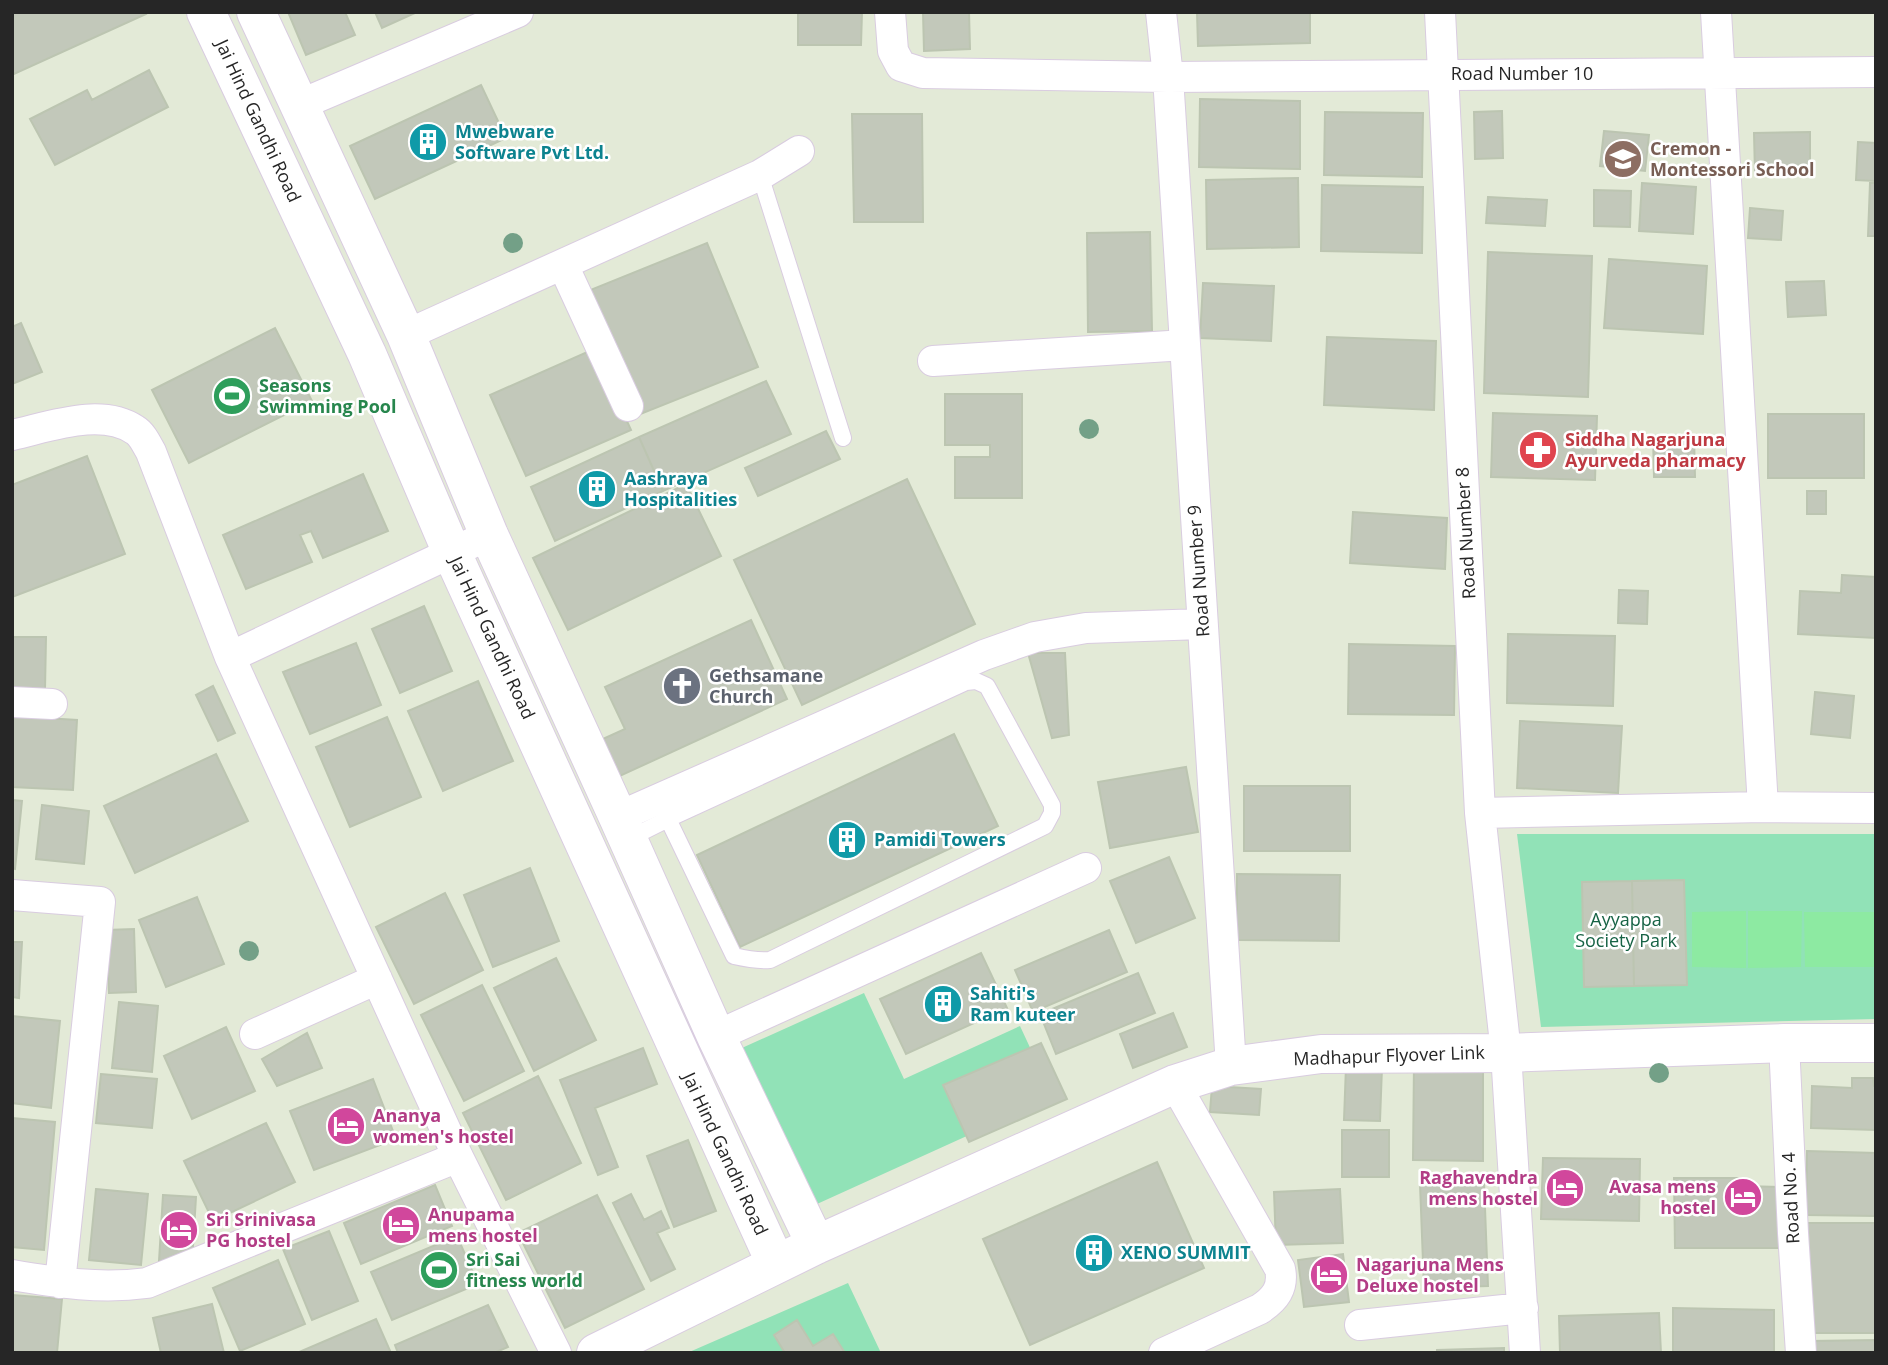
<svg xmlns="http://www.w3.org/2000/svg" width="1888" height="1365" font-family="'Open Sans',sans-serif">
<style>
.green{fill:#91e2b7}
.pitch{fill:#8deaa2}
.building{fill:#c2c8ba;stroke:#bcc5b1;stroke-width:2}
.lines{fill:none;stroke-linecap:round;stroke-linejoin:round}
.service-casing{stroke:#d9cce0;stroke-width:18}
.minor-casing{stroke:#d9cce0;stroke-width:32}
.tertiary-casing{stroke:#d9cce0;stroke-width:40}
.service{stroke:#fff;stroke-width:16}
.minor{stroke:#fff;stroke-width:30}
.tertiary{stroke:#fff;stroke-width:38}
.tree{fill:#73a087}
.labels{text-anchor:middle;stroke-width:5;stroke-linejoin:round;paint-order:stroke}
.street-label{font-size:18px;fill:#262626;stroke:#fff}
.culture-label{font-size:18px;font-weight:bold;fill:#0d838f;stroke:#fff;text-anchor:start}
.education-label{font-size:18px;font-weight:bold;fill:#785e54;stroke:#fff;text-anchor:start}
.leisure-label{font-size:18px;font-weight:bold;fill:#27864d;stroke:#fff;text-anchor:start}
.health-label{font-size:18px;font-weight:bold;fill:#be3a42;stroke:#fff;text-anchor:start}
.worship-label{font-size:18px;font-weight:bold;fill:#5b616d;stroke:#fff;text-anchor:start}
.park-label{font-size:18px;fill:#176345;stroke:#fff}
.hotel-label{font-size:18px;font-weight:bold;fill:#b23c85;stroke:#fff;text-anchor:start}
</style>
<rect width="100%" height="100%" fill="#e3ead7"/>
<path class="green" d="M1517,834H1876V1019L1541,1027Z
M864,993L904,1079L1020,1026L1053,1097L806,1209L733,1052Z
M848,1283L881,1353H687Z"/>
<path class="pitch" d="M1746,911V968L1692,967V912Z
M1748,911H1802L1801,967L1748,968Z
M1804,912H1876V967H1805Z"/>
<path class="building" d="M12,12H145L146,14L14,74L12,70Z
M288,12H345L355,35L306,55Z
M375,12H417L382,28Z
M798,12H862L861,45H798Z
M923,12H969L970,49L924,51Z
M1197,12H1310V43L1198,46Z
M149,70L168,107L55,165L30,119L87,90L92,100Z
M481,85L506,138L375,199L350,146Z
M1200,99L1300,101V169L1199,167Z
M1502,111L1503,158L1475,159L1474,112Z
M1325,112L1423,113L1422,177L1324,175Z
M852,114H922L923,222H854Z
M1604,131L1649,135L1645,171L1600,166Z
M1810,132V173L1755,174L1754,133Z
M1858,142L1876,143L1875,181L1856,180Z
M1298,178L1299,247L1207,249L1206,180Z
M1642,183L1696,187L1693,234L1639,231Z
M1870,183H1876V236H1868Z
M1322,185L1423,187L1422,253L1321,251Z
M1594,190L1631,191L1630,227L1594,226Z
M1488,197L1547,200L1545,226L1486,223Z
M1750,208L1783,211L1781,240L1748,238Z
M1150,232L1152,331L1088,332L1087,233Z
M707,243L758,367L638,415L588,291Z
M1488,252L1592,256L1588,397L1484,393Z
M1609,259L1707,266L1703,334L1604,328Z
M1824,281L1826,315L1788,317L1786,282Z
M1203,283L1274,286L1271,341L1200,338Z
M21,323L42,372L12,384V327Z
M275,328L312,401L189,463L152,390Z
M1327,337L1436,341L1434,410L1324,405Z
M594,349L631,430L526,476L490,395Z
M766,381L791,434L663,491L639,437Z
M945,394H1022V498H955V457H990V445H945Z
M1493,413L1597,416L1595,480L1491,477Z
M1768,414H1864V478H1768Z
M826,431L840,459L758,496L745,468Z
M1694,435L1695,477H1654L1653,436Z
M639,437L663,491L555,541L531,487Z
M87,456L125,554L12,597V485Z
M363,474L388,531L323,558L311,531L300,535L312,562L246,589L223,535Z
M907,479L975,624L802,705L734,560Z
M686,484L721,556L568,630L533,558Z
M1807,491H1826V514H1807Z
M1353,512L1447,518L1445,569L1350,563Z
M1842,575L1876,577V638L1798,634L1800,591L1841,593Z
M1619,590L1648,591L1647,624L1618,623Z
M424,606L452,671L400,693L372,629Z
M751,620L787,699L611,780L594,743L625,729L605,687Z
M1508,634L1615,636L1613,706L1507,703Z
M12,637H46L45,690L12,689Z
M356,643L381,705L310,734L283,672Z
M1349,644L1455,646L1454,715L1348,714Z
M1028,653H1065L1069,735L1052,738Z
M478,681L513,761L443,791L408,711Z
M213,686L235,733L218,741L196,695Z
M1815,692L1854,696L1850,738L1811,734Z
M12,716L77,720L73,790L12,787Z
M387,717L421,797L350,827L316,747Z
M1520,721L1622,726L1618,793L1517,788Z
M954,734L998,826L740,947L697,855Z
M216,754L248,821L135,873L104,806Z
M1186,767L1198,832L1110,848L1098,782Z
M1244,786H1350V851H1244Z
M12,800L22,801L15,869L12,868Z
M42,805L89,811L84,864L36,859Z
M1169,857L1195,918L1136,943L1110,881Z
M530,868L559,941L493,967L464,895Z
M1237,874L1340,875L1339,941L1237,940Z
M1684,880L1687,985L1634,986L1632,881Z
M1632,881L1634,986L1584,987L1582,882Z
M445,893L483,970L414,1004L376,927Z
M197,897L224,964L166,987L139,920Z
M134,929L136,992L109,993L106,930Z
M1109,930L1127,972L1033,1012L1015,970Z
M12,942H22L19,998L12,997Z
M981,953L1007,1008L906,1054L880,999Z
M556,958L596,1040L534,1071L494,988Z
M1138,973L1155,1013L1056,1054L1040,1014Z
M482,985L524,1071L464,1101L421,1015Z
M119,1002L158,1006L152,1072L112,1068Z
M1173,1013L1187,1047L1133,1068L1120,1034Z
M12,1016L60,1021L51,1108L12,1103Z
M226,1027L255,1091L192,1119L164,1056Z
M307,1033L322,1068L277,1086L262,1059Z
M1041,1043L1067,1099L969,1142L943,1085Z
M643,1048L657,1084L595,1108L618,1167L598,1175L560,1080Z
M1414,1063H1483V1161L1413,1160Z
M1346,1066L1382,1067L1380,1121L1344,1120Z
M101,1074L157,1079L152,1128L96,1123Z
M538,1076L581,1163L506,1200L463,1113Z
M1852,1078H1873L1874,1086H1876V1130L1811,1128L1812,1086L1852,1088Z
M373,1079L396,1139L314,1170L290,1111Z
M1212,1086L1261,1089L1259,1115L1210,1112Z
M12,1118L55,1122L44,1250L12,1247Z
M266,1123L295,1182L213,1221L184,1161Z
M1342,1130H1389V1177H1342Z
M688,1140L716,1211L674,1227L647,1156Z
M1807,1151L1876,1153V1216L1806,1215Z
M1543,1158L1640,1159L1639,1221L1541,1219Z
M1157,1162L1204,1268L1030,1345L983,1239Z
M1674,1178H1743V1186L1780,1187V1248H1675Z
M1484,1182L1488,1286L1424,1288L1420,1184Z
M435,1185L452,1226L361,1264L344,1223Z
M96,1189L148,1194L141,1265L89,1260Z
M1340,1189L1343,1243L1276,1245L1274,1192Z
M631,1194L644,1220L661,1211L669,1228L657,1233L675,1269L651,1281L613,1203Z
M163,1195L196,1197L192,1263L159,1261Z
M597,1195L644,1289L565,1328L518,1233Z
M1806,1223H1876V1333H1806Z
M329,1231L358,1301L312,1320L283,1249Z
M457,1236L478,1284L392,1320L371,1272Z
M1343,1254L1349,1302L1304,1307L1298,1260Z
M278,1260L305,1324L240,1351L213,1288Z
M12,1295L62,1299L57,1353H12Z
M212,1304L224,1353H161L153,1318Z
M488,1305L508,1347L494,1353H398L395,1345Z
M1673,1308L1774,1310V1353H1673Z
M1659,1313L1661,1353H1560L1559,1316Z
M376,1319L391,1353H297Z
M797,1320L813,1346L833,1334L845,1353H785L774,1335Z
M1876,1340V1353H1811L1810,1341Z
M1504,1348V1353H1437V1350Z"/>
<g class="lines">
<g class="service-casing">
<path id="service" d="M760,175L843,438
M628,839L668,819L966,682L976,681L987,686L1052,805V813L1045,826L770,960C757,961 747,959 734,956L668,819"/>
</g>
<g class="minor-casing">
<path id="minor" d="M890,12L893,51L901,66L923,73L1168,77L1876,72
M1161,12L1168,77L1231,1066
M1440,12L1480,813L1506,1053L1525,1353
M1716,12L1763,807L1876,808
M299,105L518,12
M563,265L628,406
M406,335L760,175L799,151
M933,361L1185,345
M12,435C49,427 101,407 135,430C142,434 147,445 151,452L230,657L458,1157L556,1353
M230,657L489,535
M12,702L52,704
M1480,813L1763,807
M618,817L984,655L1035,637L1086,628L1202,624
M12,895L100,902L60,1283
M255,1034L377,979
M716,1036L1086,868
M1784,1043L1793,1233L1801,1353
M12,1275C58,1283 101,1289 147,1283L458,1157
M1360,1325L1523,1308
M1164,1353L1260,1309C1275,1299 1284,1288 1280,1269L1175,1084"/>
</g>
<g class="tertiary-casing">
<path id="tertiary" d="M206,12L367,354L452,553L776,1264
M256,12L406,335L489,535L618,817L716,1036L816,1245
M596,1353L816,1245L1175,1084L1231,1066L1321,1054L1506,1053L1784,1043H1876"/>
</g>
<use href="#service" class="service"/>
<use href="#minor" class="minor"/>
<use href="#tertiary" class="tertiary"/>
</g>
<g class="tree">
<circle cx="513" cy="243" r="10"/>
<circle cx="1089" cy="429" r="10"/>
<circle cx="249" cy="951" r="10"/>
<circle cx="1659" cy="1073" r="10"/>
</g>
<defs>
<g id="building-disc" transform="scale(2.0125)"><circle r="9.5" fill="#0f9aa8" stroke="#fff"/><path d="M-4-6H4V6H1V3H-1V6H-4ZM-2.5-4.3h1.7v1.8h-1.7ZM.8-4.3h1.7v1.8H.8ZM-2.5-1h1.7V.8h-1.7ZM.8-1h1.7V.8H.8Z" fill="#fff"/></g>
<g id="school-disc" transform="scale(2.0125)"><circle r="9.5" fill="#8d6e63" stroke="#fff"/><path d="M0-5L7-2L0 1L-7-2ZM-4 1L0 2.5L4 1V4Q0 6-4 4Z" fill="#fff"/></g>
<g id="stadium-disc" transform="scale(2.0125)"><circle r="9.5" fill="#2e9e5b" stroke="#fff"/><path d="M0-5a6.5 5 0 1 0 0 10a6.5 5 0 1 0 0-10ZM-3.5-1.8h7v3.6h-7Z" fill="#fff"/></g>
<g id="pharmacy-disc" transform="scale(2.0125)"><circle r="9.5" fill="#e0444e" stroke="#fff"/><path d="M-2-6h4v4h4v4h-4v4h-4v-4h-4v-4h4Z" fill="#fff"/></g>
<g id="church-disc" transform="scale(2.0125)"><circle r="9.5" fill="#6b7280" stroke="#fff"/><path d="M-1.2-6h2.4v3.5h3.3v2.4h-3.3V6h-2.4V-.1h-3.3v-2.4h3.3Z" fill="#fff"/></g>
<g id="hotel-disc" transform="scale(2.0125)"><circle r="9.5" fill="#d1479c" stroke="#fff"/><path d="M-6-4.5h1.5V1H6V5H4.5V3h-9V5H-6ZM-4 0a1.8 1.8 0 1 1 3.6 0ZM.5 0V-2.5h3Q6-2.5 6 0Z" fill="#fff"/></g>
</defs>
<g fill-rule="evenodd">
<use href="#building-disc" x="428" y="142"/>
<use href="#school-disc" x="1623" y="159"/>
<use href="#stadium-disc" x="232" y="396"/>
<use href="#pharmacy-disc" x="1538" y="450"/>
<use href="#building-disc" x="597" y="489"/>
<use href="#church-disc" x="682" y="686"/>
<use href="#building-disc" x="847" y="840"/>
<use href="#building-disc" x="943" y="1004"/>
<use href="#hotel-disc" x="346" y="1126"/>
<use href="#hotel-disc" x="1565" y="1188"/>
<use href="#hotel-disc" x="1743" y="1197"/>
<use href="#hotel-disc" x="401" y="1225"/>
<use href="#hotel-disc" x="179" y="1230"/>
<use href="#building-disc" x="1094" y="1253"/>
<use href="#stadium-disc" x="439" y="1270"/>
<use href="#hotel-disc" x="1329" y="1275"/>
</g>
<g class="labels">
<g class="street-label">
<text x="1522" y="80">Road Number 10</text>
<text transform="translate(258 121) rotate(65)" y="6">Jai Hind Gandhi Road</text>
<text transform="translate(1466 533) rotate(-93)" y="6">Road Number 8</text>
<text transform="translate(1199 571) rotate(-94)" y="6">Road Number 9</text>
<text transform="translate(492 638) rotate(65)" y="6">Jai Hind Gandhi Road</text>
<text transform="translate(1389 1056) rotate(-2)" y="6">Madhapur Flyover Link</text>
<text transform="translate(725 1154) rotate(65)" y="6">Jai Hind Gandhi Road</text>
<text transform="translate(1791 1198) rotate(-93)" y="6">Road No. 4</text>
</g>
<g class="culture-label">
<text x="455" y="138">Mwebware<tspan x="455" dy="21">Software Pvt Ltd.</tspan></text>
<text x="624" y="485">Aashraya<tspan x="624" dy="21">Hospitalities</tspan></text>
<text x="874" y="846">Pamidi Towers</text>
<text x="970" y="1000">Sahiti's<tspan x="970" dy="21">Ram kuteer</tspan></text>
<text x="1121" y="1259">XENO SUMMIT</text>
</g>
<g class="education-label">
<text x="1650" y="155">Cremon -<tspan x="1650" dy="21">Montessori School</tspan></text>
</g>
<g class="leisure-label">
<text x="259" y="392">Seasons<tspan x="259" dy="21">Swimming Pool</tspan></text>
<text x="466" y="1266">Sri Sai<tspan x="466" dy="21">fitness world</tspan></text>
</g>
<g class="health-label">
<text x="1565" y="446">Siddha Nagarjuna<tspan x="1565" dy="21">Ayurveda pharmacy</tspan></text>
</g>
<g class="worship-label">
<text x="709" y="682">Gethsamane<tspan x="709" dy="21">Church</tspan></text>
</g>
<g class="park-label">
<text x="1626" y="926">Ayyappa<tspan x="1626" dy="21">Society Park</tspan></text>
</g>
<g class="hotel-label">
<text x="373" y="1122">Ananya<tspan x="373" dy="21">women's hostel</tspan></text>
<text x="1538" y="1184" text-anchor="end">Raghavendra<tspan x="1538" dy="21">mens hostel</tspan></text>
<text x="1716" y="1193" text-anchor="end">Avasa mens<tspan x="1716" dy="21">hostel</tspan></text>
<text x="428" y="1221">Anupama<tspan x="428" dy="21">mens hostel</tspan></text>
<text x="206" y="1226">Sri Srinivasa<tspan x="206" dy="21">PG hostel</tspan></text>
<text x="1356" y="1271">Nagarjuna Mens<tspan x="1356" dy="21">Deluxe hostel</tspan></text>
</g>
</g>
<rect width="1888" height="1365" fill="none" stroke="#262626" stroke-width="28"/>
</svg>
